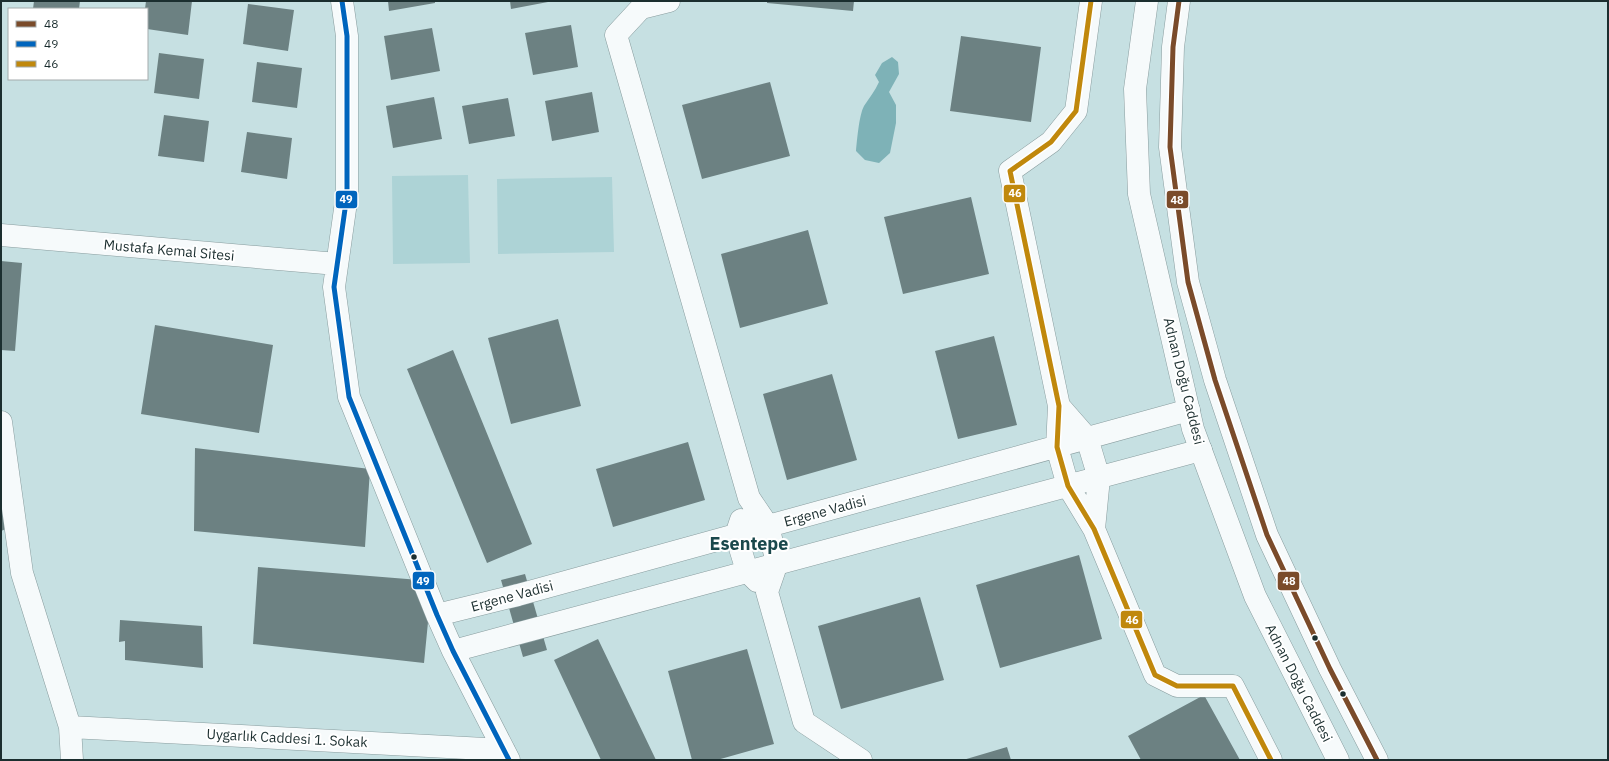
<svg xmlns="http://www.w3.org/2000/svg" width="1609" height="761" font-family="'IBM Plex Sans',sans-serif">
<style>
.green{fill:#add3d6}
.water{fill:#7eb2b7}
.building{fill:#6c8182}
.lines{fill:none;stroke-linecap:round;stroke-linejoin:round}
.street-casing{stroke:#889c9e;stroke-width:23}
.primary-casing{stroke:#889c9e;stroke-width:23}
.street{stroke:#f6fafb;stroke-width:22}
.primary{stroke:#f6fafb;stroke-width:22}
.bus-1-casing{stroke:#fff;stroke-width:8}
.bus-2-casing{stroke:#fff;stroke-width:8}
.bus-3-casing{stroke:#fff;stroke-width:8}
.bus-1{stroke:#7a4b2a;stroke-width:5}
.bus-2{stroke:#0065bd;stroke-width:5}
.bus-3{stroke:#c0880c;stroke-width:5}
.bus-dot{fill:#1b2e2f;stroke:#fff;stroke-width:1.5}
.labels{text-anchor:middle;stroke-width:4;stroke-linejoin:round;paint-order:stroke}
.street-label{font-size:14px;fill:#1b2e2f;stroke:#fff}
.district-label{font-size:18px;font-weight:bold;fill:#1a484c;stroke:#fff}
.line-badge{stroke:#fff;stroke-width:1.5}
.badge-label{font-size:11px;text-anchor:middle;font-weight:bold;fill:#fff}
</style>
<rect width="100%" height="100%" fill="#c6e0e2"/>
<path class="green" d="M468,175L470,263L393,264L392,176Z
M612,177L614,252L498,254L497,179Z"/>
<path class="water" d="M892,57L898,62L899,74L889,92L896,105V123L890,153L879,163L865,160L856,151C857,141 859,115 864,106C869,98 875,91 879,82L875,75L882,63Z"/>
<path class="building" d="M34,1H80L79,9H33Z
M146,1H192L188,35L147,29V9H145Z
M388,1H435V3L389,11Z
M510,1H548V2L511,9Z
M767,1H854L853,11L767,3Z
M248,4L294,10L288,51L243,44Z
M571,25L578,67L533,75L525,33Z
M432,28L440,71L391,80L384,36Z
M961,36L1041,47L1031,122L950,111Z
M159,53L204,59L199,99L154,93Z
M257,62L302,68L297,108L252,102Z
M770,82L790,156L702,179L682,105Z
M592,92L599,132L552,141L545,101Z
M434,97L442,139L393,148L386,106Z
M508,98L515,136L469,144L462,106Z
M164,115L209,121L204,162L158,156Z
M247,132L292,138L287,179L241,172Z
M971,197L989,274L903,294L884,217Z
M808,230L828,304L740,328L721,254Z
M1,261L22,263L15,351L1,350Z
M558,319L581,406L511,424L488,338Z
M155,325L273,345L259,433L141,414Z
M994,336L1017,425L958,439L935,351Z
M453,350L532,544L487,563L407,369Z
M832,374L857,460L787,480L763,394Z
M688,442L705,500L613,527L596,469Z
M195,448L370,469L365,547L194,531Z
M1,483L13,526L1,531Z
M1079,555L1102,639L1000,668L976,585Z
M258,567L432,581L424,663L253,644Z
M525,574L547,650L523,657L501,580Z
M920,597L944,680L841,709L818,626Z
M120,620L202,626L203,668L125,660V641L119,642Z
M598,639L656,760H601L554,660Z
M747,649L774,744L717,760H692L668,671Z
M1204,695L1240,760H1141L1128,736Z
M1007,747L1011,760H963Z"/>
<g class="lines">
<g class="street-casing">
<path id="street" d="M342,1L347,36V195L334,287L349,397L437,615L453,651L509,760
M669,1L641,8L616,35L749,498L768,526L777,563L767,592L804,722L861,760
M1091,1L1076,111L1051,142L1010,171L1059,406L1057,447L1068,486L1094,529L1155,675L1177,686H1233L1271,760
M1,235L337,264
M1059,406L1087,438L1099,478L1094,529
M1,422L22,573L70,727L72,760
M741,520L736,535L747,571L757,581
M437,615L518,595L1189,410
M453,651L1201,450
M70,727L504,750"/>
</g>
<g class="primary-casing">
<path id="primary" d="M1147,1L1135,89L1139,194L1193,429L1255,596L1338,760
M1179,1L1173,47L1170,147L1188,282L1215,380L1267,535L1330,669L1377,760"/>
</g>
<use href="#street" class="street"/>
<use href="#primary" class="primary"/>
<g class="bus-1-casing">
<path id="bus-1" d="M1179,1L1173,47L1170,147L1188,282L1215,380L1267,535L1330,669L1377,760"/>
</g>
<g class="bus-2-casing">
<path id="bus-2" d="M342,1L347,36V195L334,287L349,397L437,615L453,651L509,760"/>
</g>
<g class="bus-3-casing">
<path id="bus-3" d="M1091,1L1076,111L1051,142L1010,171L1059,406L1057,447L1068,486L1094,529L1155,675L1177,686H1233L1271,760"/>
</g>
<use href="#bus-1" class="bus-1"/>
<use href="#bus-2" class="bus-2"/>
<use href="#bus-3" class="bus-3"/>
</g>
<g class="bus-dot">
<circle cx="414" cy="557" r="3.5"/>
<circle cx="1315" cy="638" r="3.5"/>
<circle cx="1343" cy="694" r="3.5"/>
</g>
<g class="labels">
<g class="street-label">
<text transform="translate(169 250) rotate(5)" y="5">Mustafa Kemal Sitesi</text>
<text transform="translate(1184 381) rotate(76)" y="5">Adnan Doğu Caddesi</text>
<text transform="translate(825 511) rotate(-15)" y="5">Ergene Vadisi</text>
<text transform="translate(512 596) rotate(-15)" y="5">Ergene Vadisi</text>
<text transform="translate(1299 683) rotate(63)" y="5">Adnan Doğu Caddesi</text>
<text transform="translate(287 738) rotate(3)" y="5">Uygarlık Caddesi 1. Sokak</text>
</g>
<g class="district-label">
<text x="749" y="550">Esentepe</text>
</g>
</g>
<g class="line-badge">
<rect x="1003" y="184" width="23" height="19" rx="4" fill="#c0880c"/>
<rect x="335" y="190" width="23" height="19" rx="4" fill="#0065bd"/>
<rect x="1166" y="190" width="23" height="19" rx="4" fill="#7a4b2a"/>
<rect x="412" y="571" width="23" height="19" rx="4" fill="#0065bd"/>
<rect x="1277" y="571" width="23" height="20" rx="4" fill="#7a4b2a"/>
<rect x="1120" y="610" width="23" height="19" rx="4" fill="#c0880c"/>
</g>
<g class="badge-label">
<text x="1015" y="197">46</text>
<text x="346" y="203">49</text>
<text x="1177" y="204">48</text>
<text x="423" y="585">49</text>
<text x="1289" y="585">48</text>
<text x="1132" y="624">46</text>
</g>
<rect width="1609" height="761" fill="none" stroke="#1b2e2f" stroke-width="4"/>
<rect x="8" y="8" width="140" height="72" fill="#ffffff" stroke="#a4abac"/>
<rect x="16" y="21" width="20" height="6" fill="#7a4b2a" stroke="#a4abac"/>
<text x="44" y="28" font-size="12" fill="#1b2e2f">48</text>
<rect x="16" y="41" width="20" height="6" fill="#0065bd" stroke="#a4abac"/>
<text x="44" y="48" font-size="12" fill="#1b2e2f">49</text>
<rect x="16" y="61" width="20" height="6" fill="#c0880c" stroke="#a4abac"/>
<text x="44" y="68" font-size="12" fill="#1b2e2f">46</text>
</svg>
